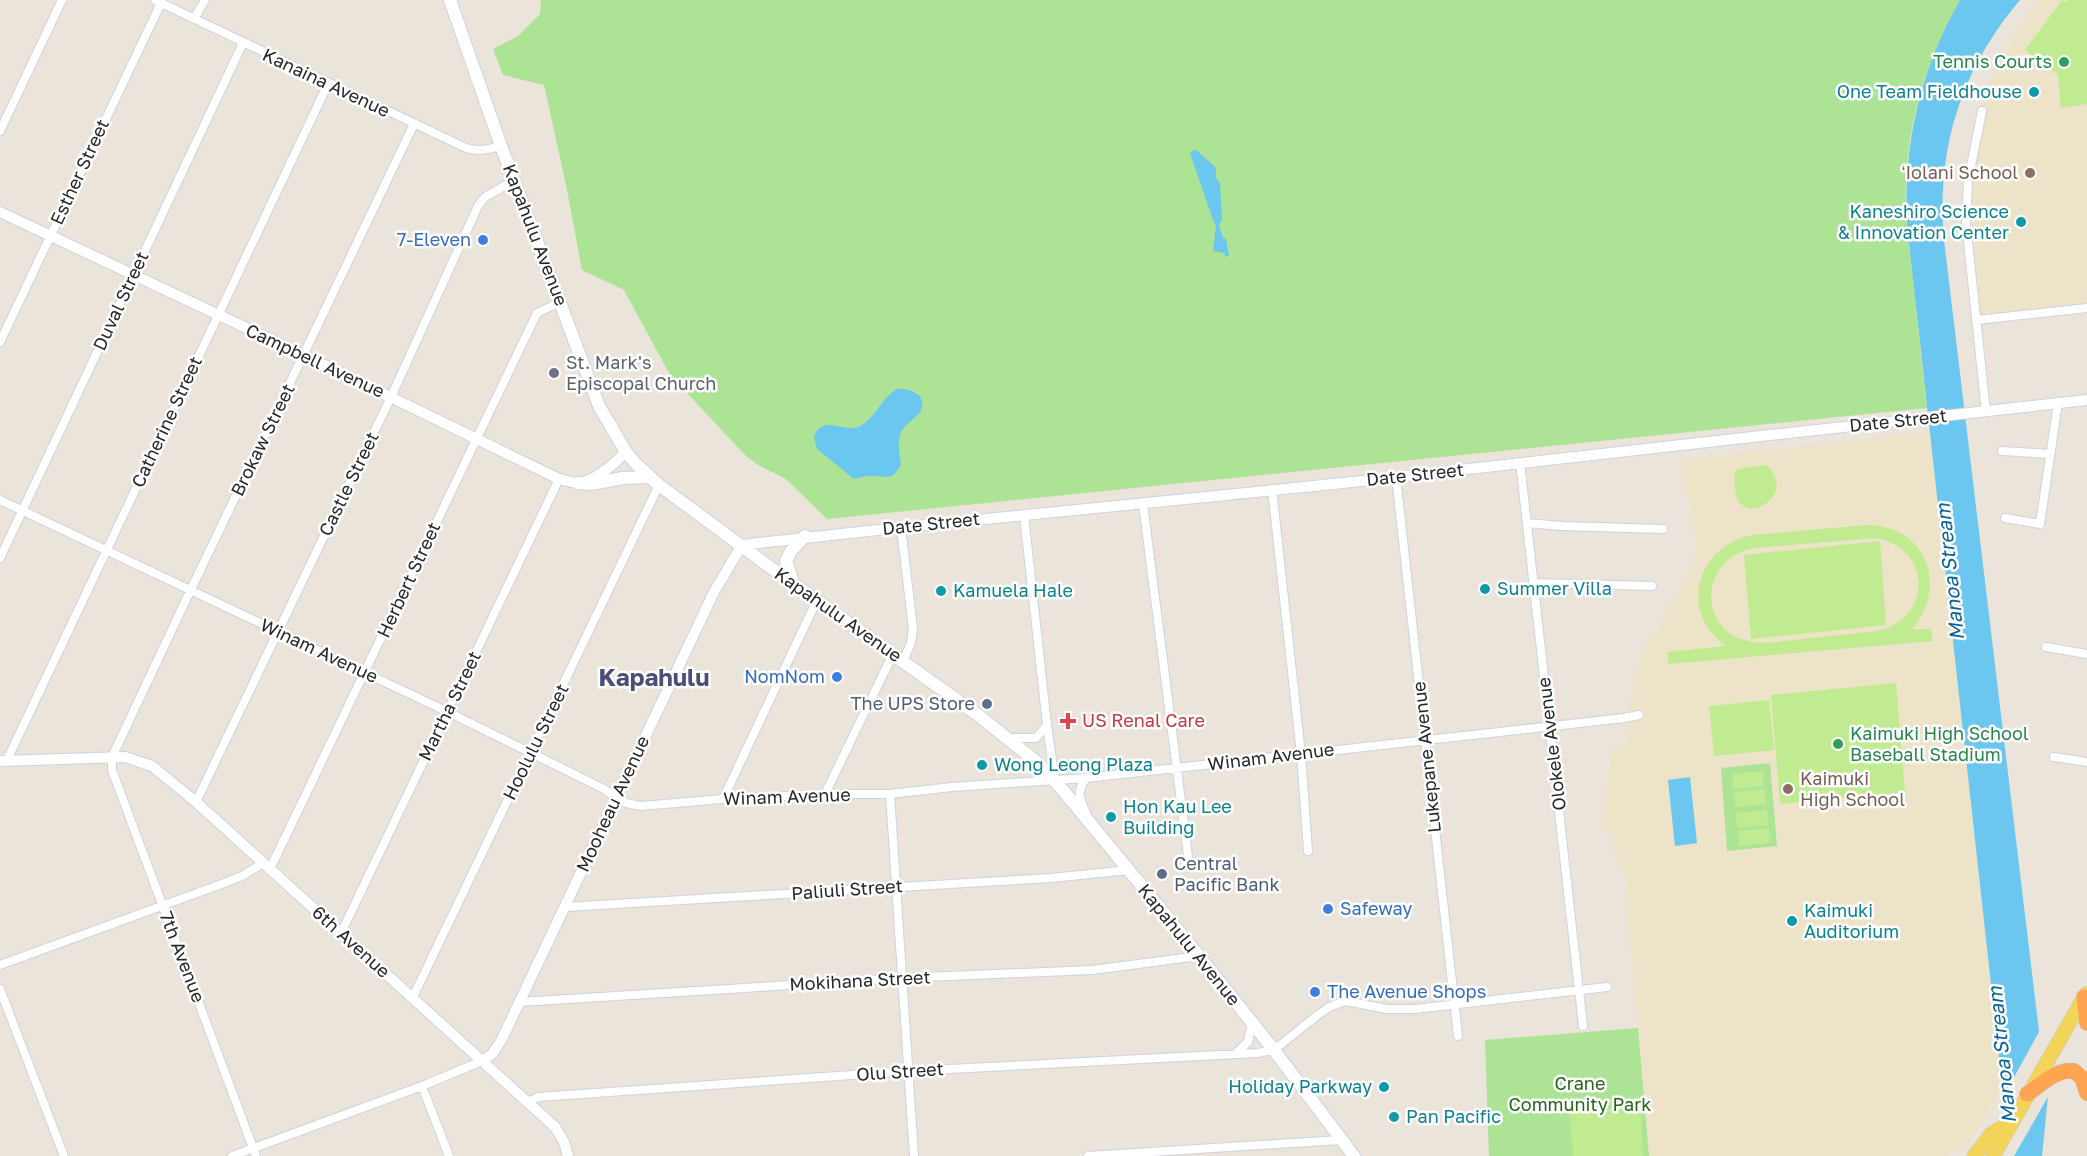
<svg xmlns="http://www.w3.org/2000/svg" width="2087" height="1156" font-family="'Golos Text',sans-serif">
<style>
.education{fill:#ede3c9}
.green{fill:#ace395}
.pitch{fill:#c1eb90;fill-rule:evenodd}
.water{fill:#6bc7ef}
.pier{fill:#ebe4da}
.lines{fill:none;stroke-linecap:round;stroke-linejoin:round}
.minor-casing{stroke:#cfd2e2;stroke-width:10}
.tertiary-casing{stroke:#cfd2e2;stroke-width:12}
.secondary-casing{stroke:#cfd2e2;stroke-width:14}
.primary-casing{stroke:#c7c7c7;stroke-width:15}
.motorway-casing{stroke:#c7c7c7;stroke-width:16}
.minor{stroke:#fff;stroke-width:8}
.tertiary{stroke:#fff;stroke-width:10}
.secondary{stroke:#fff;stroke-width:12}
.primary{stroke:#f2d458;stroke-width:14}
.motorway{stroke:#ffa451;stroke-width:15}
.leisure-dot{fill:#2e9e5b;stroke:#fff;stroke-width:2}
.culture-dot{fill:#0f9aa8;stroke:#fff;stroke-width:2}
.education-dot{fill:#8d6e63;stroke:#fff;stroke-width:2}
.shop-dot{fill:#3f7fe0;stroke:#fff;stroke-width:2}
.worship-dot{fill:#6b7280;stroke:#fff;stroke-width:2}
.service-dot{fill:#5c6f8a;stroke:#fff;stroke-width:2}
.health-dot{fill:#e0444e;stroke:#fff;stroke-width:2}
.labels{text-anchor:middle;stroke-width:5;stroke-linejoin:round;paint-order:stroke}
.leisure-label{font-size:18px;fill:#27864d;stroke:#fff;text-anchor:end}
.street-label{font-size:18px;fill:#282828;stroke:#fff}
.culture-label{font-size:18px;fill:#0d838f;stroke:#fff;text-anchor:start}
.education-label{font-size:18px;fill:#785e54;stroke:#fff;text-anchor:end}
.shop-label{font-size:18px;fill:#366cbe;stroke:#fff;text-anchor:end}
.worship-label{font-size:18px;fill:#5b616d;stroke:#fff;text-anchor:start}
.service-label{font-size:18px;fill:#4e5e75;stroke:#fff;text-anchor:end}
.health-label{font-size:18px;fill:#be3a42;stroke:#fff;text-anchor:start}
.park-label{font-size:18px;fill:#256519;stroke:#fff}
.water-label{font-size:20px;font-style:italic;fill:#0c6399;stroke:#fff}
.district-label{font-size:24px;font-weight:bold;fill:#494f79;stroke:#fff}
</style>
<rect width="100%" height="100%" fill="#ebe4da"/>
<path class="education" d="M2038,0H2087V308L1977,320L1971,134L1982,100L1997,65L2018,28Z
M1930,432L2002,1089L1970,1143L1945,1156H1649L1624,873L1613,854L1615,830H1602L1611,748H1621L1629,731V709L1641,655L1695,562L1696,541L1679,461Z"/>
<path class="green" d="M541,0H1960C1928,56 1909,117 1906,182C1904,213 1909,245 1913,277C1917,321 1922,364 1927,408L827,519L786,479L758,465L745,455L670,375L624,290L582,270L566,185L544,85L503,75L493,49L518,36L540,14Z
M1770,763L1777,846L1727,851L1721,768Z
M1638,1028L1649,1156H1489L1485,1040Z"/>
<path class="pitch" d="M2062,0L2065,2L2068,0H2087V104L2061,108L2058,75L2025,50Z
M1765,465C1796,487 1757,523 1739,502C1734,496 1735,482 1734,474L1738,469Z
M1867,525C1926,525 1949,586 1912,629H1931L1933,641L1669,664L1667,652L1725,646C1717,639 1709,631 1704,621C1686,582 1713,542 1752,535ZM1876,538C1931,547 1934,619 1877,631C1849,634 1822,637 1794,640C1779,641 1763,645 1748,641C1697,630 1699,558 1755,548Z
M1880,541L1886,625L1751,639L1744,555Z
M1896,683L1905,792L1780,804L1771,695Z
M1769,700L1774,750L1714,756L1709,706Z
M1763,771L1764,786L1733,789L1732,774Z
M1765,789L1766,804L1735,807L1734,792Z
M1767,810L1768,825L1737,828L1736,813Z
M1769,828L1770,843L1739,846L1738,831Z
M1641,1106L1643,1156H1573L1569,1110Z"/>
<path class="water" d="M1960,0H2020C1961,70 1936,148 1944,240L2038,1023L2048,1096L2042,1156H2010L1907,225C1903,145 1920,70 1960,0Z
M1195,149L1216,168V178L1220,183L1222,220L1219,225L1223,238L1226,239L1229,256L1226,257L1224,253L1213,251L1216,225L1213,220L1190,153Z
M897,389C906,388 913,391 920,396C930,416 905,419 900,435C897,444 900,455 901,464C892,483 886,475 870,476C865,476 859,478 854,479L817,449L814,437C822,413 843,434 860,426C875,419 881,398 897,389Z
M1690,777L1697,843L1675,846L1668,780Z"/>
<path class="pier" d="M2040,1030L2049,1095L2014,1156H2009L2002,1099Z"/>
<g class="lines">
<g class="minor-casing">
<path id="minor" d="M155,0L466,148C478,152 489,149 501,146
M194,19L205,0
M1982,111L1968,181L1966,223L1986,412
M0,131L62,0
M1977,320L2087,308
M0,342L161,3
M2002,451L2050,454
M1520,462L1583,1026
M1396,477L1458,1036
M1272,489L1301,754L1308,851
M0,500L448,712L602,788L626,803L641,806L723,799L825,794H890L952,787L1086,778L1624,718L1639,715
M1143,504L1188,856
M1024,515L1047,725L1055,781
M2005,518L2040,524L2058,403
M1527,523L1563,526L1663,529
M901,527L913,629L911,643L903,661
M0,558L243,43
M1533,583L1652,586
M2046,647L2087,654
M1009,738H1036L1047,725
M2054,757L2087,762
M7,760L328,84
M825,794L893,654
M890,794L914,1156
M723,799L817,600
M196,802L391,397L478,206L485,197L515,180
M1086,813C1079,797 1076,793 1086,778
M270,869L537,313L560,302
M565,907L1051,878L1129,870
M341,933L559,479
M0,965L219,885L242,876L263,863
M0,989L64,1156
M412,999L659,485
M520,1002L902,978L1092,970L1199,956
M1235,1054L1248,1042L1252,1023
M422,1086L449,1156
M528,1102L538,1097L910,1071L1257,1053L1274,1050L1319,1014L1331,1006L1346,1001L1387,1009H1415L1607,987
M232,1156L422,1086L482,1061
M256,1156L112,770V757L184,604L414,124
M1088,1156L1341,1140"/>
</g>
<g class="tertiary-casing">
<path id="tertiary" d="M0,212L304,355L559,479C565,480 572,483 578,483C596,481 614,464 626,452
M0,761L125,757L152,766L196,802L555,1127L564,1142L568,1156
M482,1061L492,1054L501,1041L714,592L742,545C960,520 1179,501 1398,477C1628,451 1857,425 2087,400"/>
</g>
<g class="secondary-casing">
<path id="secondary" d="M450,0L501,146L599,406L626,452L636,464L659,485L774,570L978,715L1038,763L1062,789L1183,936L1274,1050L1354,1156
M578,483L591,484L623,478L649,477
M793,583L786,561L791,551L805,536"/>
</g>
<g class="primary-casing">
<path id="primary" d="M1974,1156L1991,1134L2010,1123
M1993,1156L2086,994"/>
</g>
<g class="motorway-casing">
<path id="motorway" d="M2084,997L2087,1023
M2027,1094C2042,1084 2056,1069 2074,1071L2082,1078L2087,1093"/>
</g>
<use href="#minor" class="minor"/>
<use href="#tertiary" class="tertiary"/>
<use href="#secondary" class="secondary"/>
<use href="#primary" class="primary"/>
<use href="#motorway" class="motorway"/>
</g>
<g class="leisure-dot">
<circle cx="2064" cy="62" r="6"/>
<circle cx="1838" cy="744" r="6"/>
</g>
<g class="culture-dot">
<circle cx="2034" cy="92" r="6"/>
<circle cx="2021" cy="222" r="6"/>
<circle cx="1485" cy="589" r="6"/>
<circle cx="941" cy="591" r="6"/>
<circle cx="982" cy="765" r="6"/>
<circle cx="1111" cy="817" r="6"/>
<circle cx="1792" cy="921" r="6"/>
<circle cx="1384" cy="1087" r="6"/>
<circle cx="1394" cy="1117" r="6"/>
</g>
<g class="education-dot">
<circle cx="2030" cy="173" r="6"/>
<circle cx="1788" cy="789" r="6"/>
</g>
<g class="shop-dot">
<circle cx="483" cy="240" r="6"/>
<circle cx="837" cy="677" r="6"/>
<circle cx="1328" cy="909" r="6"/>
<circle cx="1315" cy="992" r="6"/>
</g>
<circle class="worship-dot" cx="554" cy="373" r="6"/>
<g class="service-dot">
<circle cx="987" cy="704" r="6"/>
<circle cx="1162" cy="874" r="6"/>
</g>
<path class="health-dot" d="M1065 712h6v6h6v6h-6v6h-6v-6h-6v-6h6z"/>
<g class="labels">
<g class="leisure-label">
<text x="2052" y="68">Tennis Courts</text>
<text x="1850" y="740" text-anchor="start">Kaimuki High School<tspan x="1850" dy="21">Baseball Stadium</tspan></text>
</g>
<g class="street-label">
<text transform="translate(326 83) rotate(25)" y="6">Kanaina Avenue</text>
<text transform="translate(80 172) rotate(-65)" y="6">Esther Street</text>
<text transform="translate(535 235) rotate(69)" y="6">Kapahulu Avenue</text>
<text transform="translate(121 301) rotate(-65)" y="6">Duval Street</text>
<text transform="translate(315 361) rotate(25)" y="6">Campbell Avenue</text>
<text transform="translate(1898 421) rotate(-6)" y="6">Date Street</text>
<text transform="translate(167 422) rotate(-65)" y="6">Catherine Street</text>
<text transform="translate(263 440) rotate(-64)" y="6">Brokaw Street</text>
<text transform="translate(1415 475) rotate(-6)" y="6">Date Street</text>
<text transform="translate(349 484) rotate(-64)" y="6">Castle Street</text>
<text transform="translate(931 524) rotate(-6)" y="6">Date Street</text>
<text transform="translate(409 580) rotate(-65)" y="6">Herbert Street</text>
<text transform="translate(838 615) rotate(35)" y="6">Kapahulu Avenue</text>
<text transform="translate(319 651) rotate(25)" y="6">Winam Avenue</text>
<text transform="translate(450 706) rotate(-64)" y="6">Martha Street</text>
<text transform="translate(536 742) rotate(-64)" y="6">Hoolulu Street</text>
<text transform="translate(1552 744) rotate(-97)" y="6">Olokele Avenue</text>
<text transform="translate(1271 757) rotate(-7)" y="6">Winam Avenue</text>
<text transform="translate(1427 757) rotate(-96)" y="6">Lukepane Avenue</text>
<text transform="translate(787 797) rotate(-2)" y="6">Winam Avenue</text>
<text transform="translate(613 804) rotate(-65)" y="6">Mooheau Avenue</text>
<text transform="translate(847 890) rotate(-4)" y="6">Paliuli Street</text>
<text transform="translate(351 942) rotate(42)" y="6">6th Avenue</text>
<text transform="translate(1189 945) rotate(51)" y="6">Kapahulu Avenue</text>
<text transform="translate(182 957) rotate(69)" y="6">7th Avenue</text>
<text transform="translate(860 981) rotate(-3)" y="6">Mokihana Street</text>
<text transform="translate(900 1072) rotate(-4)" y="6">Olu Street</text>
</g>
<g class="culture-label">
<text x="2022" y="98" text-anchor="end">One Team Fieldhouse</text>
<text x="2009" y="218" text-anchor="end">Kaneshiro Science<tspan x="2009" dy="21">&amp; Innovation Center</tspan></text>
<text x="1497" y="595">Summer Villa</text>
<text x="953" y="597">Kamuela Hale</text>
<text x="994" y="771">Wong Leong Plaza</text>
<text x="1123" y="813">Hon Kau Lee<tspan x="1123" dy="21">Building</tspan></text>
<text x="1804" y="917">Kaimuki<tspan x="1804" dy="21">Auditorium</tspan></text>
<text x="1372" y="1093" text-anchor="end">Holiday Parkway</text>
<text x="1406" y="1123">Pan Pacific</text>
</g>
<g class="education-label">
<text x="2018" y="179">ʻIolani School</text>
<text x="1800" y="785" text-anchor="start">Kaimuki<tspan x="1800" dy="21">High School</tspan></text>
</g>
<g class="shop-label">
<text x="471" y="246">7-Eleven</text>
<text x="825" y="683">NomNom</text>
<text x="1340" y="915" text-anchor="start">Safeway</text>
<text x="1327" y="998" text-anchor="start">The Avenue Shops</text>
</g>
<g class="worship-label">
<text x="566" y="369">St. Mark's<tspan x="566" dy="21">Episcopal Church</tspan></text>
</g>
<g class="service-label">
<text x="975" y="710">The UPS Store</text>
<text x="1174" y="870" text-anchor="start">Central<tspan x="1174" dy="21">Pacific Bank</tspan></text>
</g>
<g class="health-label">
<text x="1082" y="727">US Renal Care</text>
</g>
<g class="park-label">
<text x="1580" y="1090">Crane<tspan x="1580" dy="21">Community Park</tspan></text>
</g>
<g class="water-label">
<text transform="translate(1950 572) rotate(-96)" y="7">Manoa Stream</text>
<text transform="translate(2002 1055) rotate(-96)" y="7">Manoa Stream</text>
</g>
<g class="district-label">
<text x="654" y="686">Kapahulu</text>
</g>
</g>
</svg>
